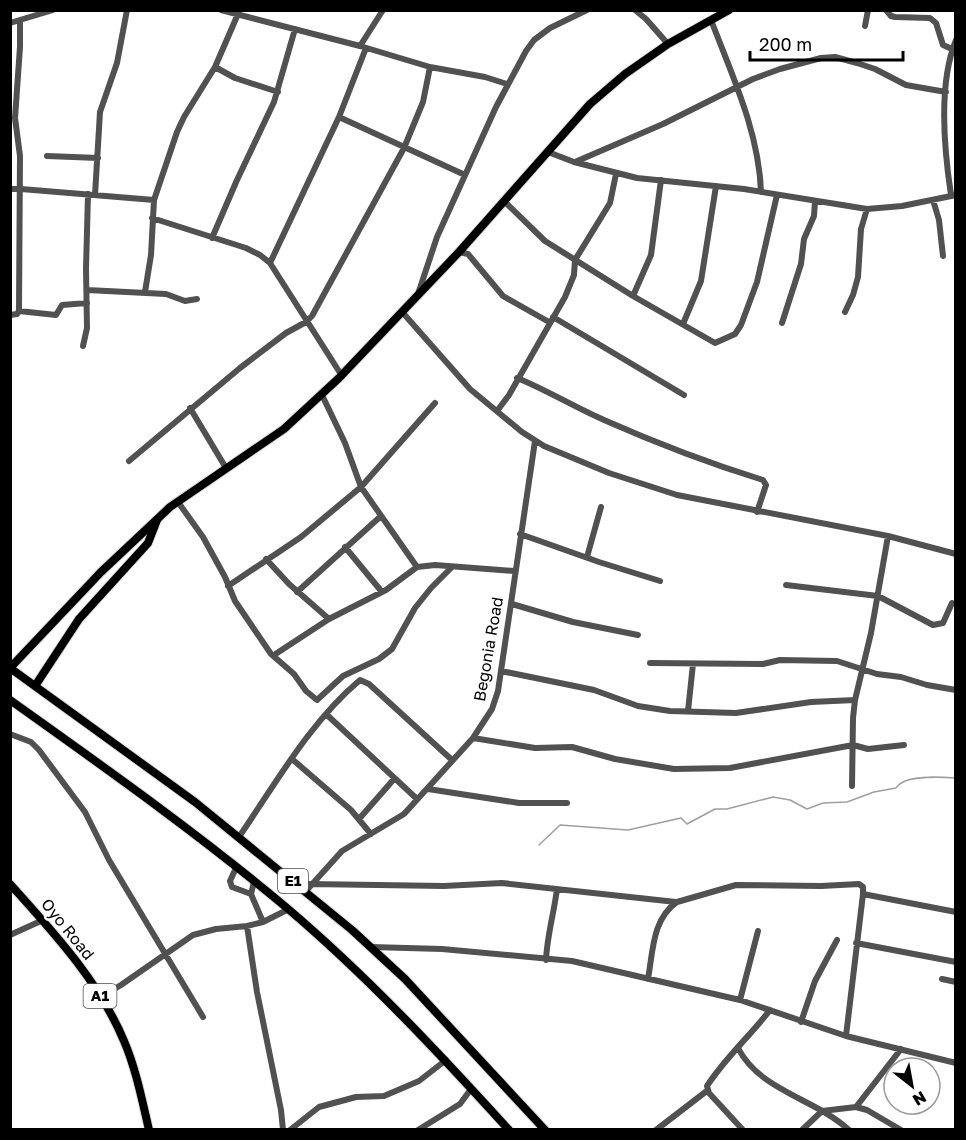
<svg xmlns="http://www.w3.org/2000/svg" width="966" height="1140" font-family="'Golos Text',sans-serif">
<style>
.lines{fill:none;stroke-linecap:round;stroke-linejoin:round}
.stream{stroke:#9f9f9f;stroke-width:1.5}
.major-casing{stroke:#dbdbdb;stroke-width:10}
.highway-casing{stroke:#dbdbdb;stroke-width:10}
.minor{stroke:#515151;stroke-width:6}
.major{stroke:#000;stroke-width:8}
.highway{stroke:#000;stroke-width:8}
.labels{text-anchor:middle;stroke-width:5;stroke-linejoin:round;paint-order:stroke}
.shield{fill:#fff;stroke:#4c4c4c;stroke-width:1.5}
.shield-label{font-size:15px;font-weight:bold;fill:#000}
.street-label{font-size:16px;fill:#000;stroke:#fff}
</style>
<rect width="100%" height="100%" fill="#fff"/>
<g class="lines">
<path class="stream" d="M539,845L560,825L628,830L681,818L687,824L715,809H727L773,797L790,800L807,809L823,803L847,802L874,792L896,788C904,774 942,777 956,778"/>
<g class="major-casing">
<path id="major" d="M10,668L101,572L170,507L284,429L339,378L459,252L590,104L625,74L668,44L729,10"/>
</g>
<g class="highway-casing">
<path id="highway" d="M10,668L195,802L352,930L405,979L545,1130
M35,686L79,619L148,543L157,520
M10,700C104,767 199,834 287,908C367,976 438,1052 509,1130
M10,884C53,932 99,981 124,1041C136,1069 142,1100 149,1130"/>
</g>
<path class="minor" d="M221,10L360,46L430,67L485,77L507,84
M635,10L646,19L668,44
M886,10L891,16L895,17L930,18L936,23L943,45L952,49
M711,20C732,75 759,132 761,192
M10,23L53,10
M865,26L868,10
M360,46L383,10
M215,67L235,78L278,92
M339,117L465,175
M548,152L574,162L637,178L744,189L867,209L902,206L956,195
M47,156L98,158
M575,162L663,124L753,79L780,69L821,58L835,57L857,63L875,69L906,85L946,92
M10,189H21L154,200
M95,195L100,112L117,63L127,10
M951,195C944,149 938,84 956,40
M933,200L939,220L943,256
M504,201L545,241L633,296L715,343L735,334L741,325L757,282L777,195
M152,218L246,248L260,255L270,263L342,376
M212,238L237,180L274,102L295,29
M459,252L468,254L503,296L549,322
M270,263L339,117L366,48
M87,290L166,294L185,301L197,299
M145,292L151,255L154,200L177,132L184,117L215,67L238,14
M418,294L437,237L496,107L526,51L534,40L550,28L587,10
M633,296L651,255L661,180
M19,311L56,315L62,305L87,303
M845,312L853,295L858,277L861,229L867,209
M403,313L470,389L522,432L544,446L609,473L677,495L888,536L956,554
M10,315L17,314L19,311L20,156L15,118L20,47V22
M553,317L684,395
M782,323L801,264L804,239L814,216L815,201
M683,324L701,281L716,186
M83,346L87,328L86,269L88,194
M517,378C547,390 574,407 604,420C656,443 708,463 763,480L766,485L757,512
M322,395L345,443L361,487L435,403
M190,408L226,468
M497,411L509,395L565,297L574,275L575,260L610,203L616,174
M129,461L240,368L286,333L306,322L312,316L404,148L423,102L430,67
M178,502L203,537L225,577L235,601L271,654L294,674L306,691L317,700L343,676L379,659L392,649L415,608L431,588L452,567
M520,534L599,562L660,581
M345,547L382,592
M587,557L601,507
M266,559L289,584L329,619
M786,585L878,596L933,625L943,623L952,603
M228,586L301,537L361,487L417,567
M297,592L381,516
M512,604L573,622L638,635
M274,655L329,619L386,590L417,567L435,565L514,571
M650,663L763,664L780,660L837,661L877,674L901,677L927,685L956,690
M501,671L594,690L638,706L670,711L736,713L811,702L855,700
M688,711L693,664
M326,714L417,799
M10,734L31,742L39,750L85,812L109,860L203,1017
M473,738L535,748L572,747L615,759L674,769L730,768L853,745L868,749L904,745
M292,759L351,810L371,834
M852,786L853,718L855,700L871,633L888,536
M428,789L519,803H567
M359,819L394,779
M239,837C276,783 310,722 360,680L369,684L452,760
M236,868L230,881L232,887L251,894
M254,882L251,894L263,922
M310,884L444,886L502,883L676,902
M306,891L342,851L404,814L473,738L492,709L498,691L535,441
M863,894L956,912
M247,926L257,992L281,1110L283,1130
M10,935L43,920
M856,943L956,962
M371,947L442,949L572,961L740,1000L846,1036L956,1063
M546,960C547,936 554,913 557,889
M648,979C653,952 652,919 677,902L736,885L821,886L859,884L863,887V894L846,1036
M942,979L956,982
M98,993L109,992L121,985L193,935L216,929L247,926L263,922L289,909
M740,1000L758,931
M801,1022L815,981L837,940
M738,1048C760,1091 814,1098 849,1130
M856,1107L901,1049
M290,1130L319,1107L356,1097L384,1096L419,1081L446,1060
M418,1130L460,1104L471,1089
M656,1130L708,1090
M743,1130L709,1093L707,1086C725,1058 750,1036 770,1010
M802,1130L822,1111L856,1107L867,1110L901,1130"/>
<use href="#major" class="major"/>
<use href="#highway" class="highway"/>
</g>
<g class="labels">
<g class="shield">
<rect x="278" y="869" width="30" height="24" rx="4.5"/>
<rect x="83.5" y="984" width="33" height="24" rx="4.5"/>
</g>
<g class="shield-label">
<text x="293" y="886">E1</text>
<text x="100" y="1001">A1</text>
</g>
<g class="street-label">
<text transform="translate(488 649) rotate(-80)" y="6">Begonia Road</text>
<text transform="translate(68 929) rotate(51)" y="6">Oyo Road</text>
</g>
</g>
<rect width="966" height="1140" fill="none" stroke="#000000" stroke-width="24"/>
<g transform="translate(912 1086) rotate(149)"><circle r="28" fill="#ffffff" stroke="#999999" stroke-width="1.5"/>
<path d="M0-4.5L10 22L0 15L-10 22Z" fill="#000000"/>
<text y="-9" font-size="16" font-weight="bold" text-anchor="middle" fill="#000000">N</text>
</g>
<path d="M750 51v9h153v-9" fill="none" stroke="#000000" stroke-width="3"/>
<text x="759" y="51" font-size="18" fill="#000000" stroke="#ffffff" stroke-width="4.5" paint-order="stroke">200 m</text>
</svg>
